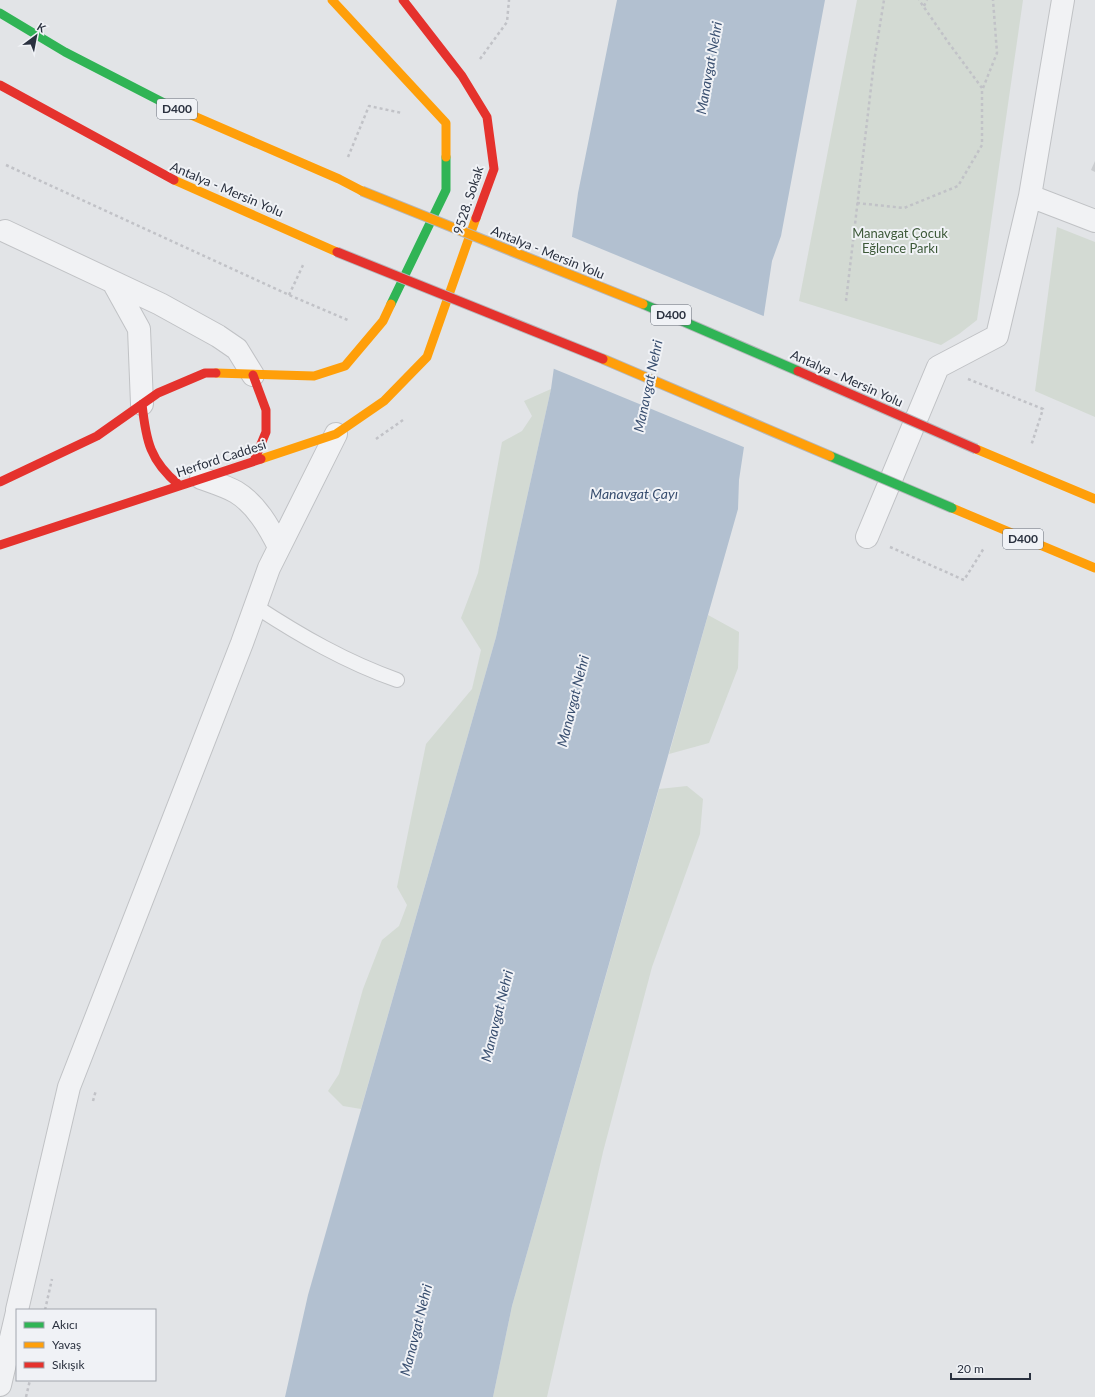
<svg xmlns="http://www.w3.org/2000/svg" width="1095" height="1397" font-family="Lato,sans-serif">
<style>
.green{fill:#d3dad3}
.water{fill:#b2c0d0}
.pier{fill:#e2e4e7}
.building{fill:#cacccf}
.lines{fill:none;stroke-linecap:round;stroke-linejoin:round}
.lane-casing{stroke:#c0c2c5;stroke-width:16}
.street-casing{stroke:#c0c2c5;stroke-width:24}
.path{stroke:#c1c2c7;stroke-width:2.5;stroke-dasharray:3 3;stroke-linecap:butt}
.lane{stroke:#f1f2f4;stroke-width:14}
.street{stroke:#f1f2f4;stroke-width:22}
.fast{stroke:#30b455;stroke-width:9}
.slow{stroke:#ff9f0a;stroke-width:9}
.jam{stroke:#e5322d;stroke-width:9}
.fast-bridge-casing{stroke:#b5b7bb;stroke-width:11;stroke-linecap:butt}
.slow-bridge-casing{stroke:#b5b7bb;stroke-width:11;stroke-linecap:butt}
.jam-bridge-casing{stroke:#b5b7bb;stroke-width:11;stroke-linecap:butt}
.fast-bridge{stroke:#30b455;stroke-width:9}
.slow-bridge{stroke:#ff9f0a;stroke-width:9}
.jam-bridge{stroke:#e5322d;stroke-width:9}
.labels{text-anchor:middle;stroke-width:4;stroke-linejoin:round;paint-order:stroke}
.shield{fill:#f0f2f6;stroke:#656b76;stroke-width:1}
.shield-label{font-size:12px;font-weight:bold;fill:#2a313f}
.street-label{font-size:13px;fill:#2a313f;stroke:#f0f2f6}
.park-label{font-size:13px;fill:#3d5939;stroke:#f0f2f6}
.water-label{font-size:14px;font-style:italic;fill:#384e6f;stroke:#f0f2f6}
</style>
<rect width="100%" height="100%" fill="#e2e4e7"/>
<path class="green" d="M857,0H1023L977,320L959,334L941,345L799,301Z
M1057,227L1095,242V417L1035,391Z
M551,389L496,637L361,1109L343,1106L328,1091L339,1074L363,989L382,940L399,926L407,905L397,887L426,744L472,689L481,650L461,618L478,573L502,442L522,431L532,416L524,401Z
M708,615L739,632L738,668L709,743L669,754Z
M687,786L703,799L700,834L652,967L603,1152L547,1397H493L512,1306L659,789Z"/>
<path class="water" d="M617,0H825L781,236L772,261L739,480L738,509L512,1306L493,1397H285L308,1295L496,637L551,389L578,193Z"/>
<path class="pier" d="M570,236L766,317L746,448L552,368Z"/>
<path class="building" d="M1095,161V172L1091,170Z"/>
<g class="lines">
<g class="lane-casing">
<path id="lane" d="M255,606C301,636 346,662 397,680"/>
</g>
<g class="street-casing">
<path id="street" d="M1063,0L1030,196L1095,221
M5,231L160,304L218,336L237,349L253,375
M113,282L139,329L142,404
M201,478C212,482 225,486 236,492C256,504 269,527 279,547
M867,537L938,367L997,336L1030,196
M17,1310L69,1087L242,643L269,568L336,434
M0,1385L17,1312"/>
</g>
<path class="path" d="M924,6L927,0
M480,59L507,22L509,0
M983,88L997,53L993,0
M348,157L369,106L402,113
M6,165L289,295L350,321
M857,203L904,208L958,186L982,145V88L948,42L919,0
M289,295L304,263
M846,301L874,62L884,0
M968,379L1043,409L1031,446
M376,439L403,420
M890,547L964,580L984,548
M93,1101L96,1090
M45,1310L52,1279
M26,1397L30,1380"/>
<use href="#lane" class="lane"/>
<use href="#street" class="street"/>
<path class="fast" d="M0,13L65,52L166,104
M391,304L446,190V157"/>
<path class="slow" d="M332,0L446,123V157
M166,104L339,179L362,191
M174,180L337,252
M216,373L314,376L345,366L383,321L391,304
M976,449L1095,499
M261,459L336,434L384,401L427,357L476,218
M952,508L1095,568"/>
<path class="jam" d="M403,0L462,76L487,117L494,169L476,218
M0,85L174,180
M253,375L266,410V432L254,461
M142,404C146,441 150,461 179,485
M0,482L97,436L158,393L205,373H216
M0,545L261,459"/>
<g class="fast-bridge-casing">
<path id="fast-bridge" d="M643,304L798,371
M830,456L952,508"/>
</g>
<g class="slow-bridge-casing">
<path id="slow-bridge" d="M362,191L643,304
M603,359L830,456"/>
</g>
<g class="jam-bridge-casing">
<path id="jam-bridge" d="M337,252L603,359
M798,371L976,449"/>
</g>
<use href="#fast-bridge" class="fast-bridge"/>
<use href="#slow-bridge" class="slow-bridge"/>
<use href="#jam-bridge" class="jam-bridge"/>
</g>
<g class="labels">
<g class="shield">
<rect x="157" y="99" width="40" height="20" rx="3"/>
<rect x="651" y="305" width="40" height="20" rx="3"/>
<rect x="1003" y="529" width="40" height="20" rx="3"/>
</g>
<g class="shield-label">
<text x="177" y="113">D400</text>
<text x="671" y="319">D400</text>
<text x="1023" y="543">D400</text>
</g>
<g class="street-label">
<text transform="translate(227 189) rotate(23)" y="5">Antalya - Mersin Yolu</text>
<text transform="translate(468 200) rotate(-72)" y="5">9528. Sokak</text>
<text transform="translate(548 252) rotate(22)" y="5">Antalya - Mersin Yolu</text>
<text transform="translate(847 378) rotate(24)" y="5">Antalya - Mersin Yolu</text>
<text transform="translate(221 458) rotate(-18)" y="5">Herford Caddesi</text>
</g>
<g class="park-label">
<text x="900" y="238">Manavgat Çocuk<tspan x="900" dy="15">Eğlence Parkı</tspan></text>
</g>
<g class="water-label">
<text transform="translate(709 68) rotate(-80)" y="5">Manavgat Nehri</text>
<text transform="translate(648 386) rotate(-78)" y="5">Manavgat Nehri</text>
<text x="634" y="499">Manavgat Çayı</text>
<text transform="translate(573 701) rotate(-76)" y="5">Manavgat Nehri</text>
<text transform="translate(497 1016) rotate(-76)" y="5">Manavgat Nehri</text>
<text transform="translate(416 1330) rotate(-76)" y="5">Manavgat Nehri</text>
</g>
</g>
<rect x="16" y="1309" width="140" height="72" fill="#f0f2f6" stroke="#a1a5ad"/>
<rect x="24" y="1322" width="20" height="6" fill="#30b455" stroke="#a1a5ad"/>
<text x="52" y="1329" font-size="12" fill="#2a313f">Akıcı</text>
<rect x="24" y="1342" width="20" height="6" fill="#ff9f0a" stroke="#a1a5ad"/>
<text x="52" y="1349" font-size="12" fill="#2a313f">Yavaş</text>
<rect x="24" y="1362" width="20" height="6" fill="#e5322d" stroke="#a1a5ad"/>
<text x="52" y="1369" font-size="12" fill="#2a313f">Sıkışık</text>
<g transform="translate(36 36) rotate(32)" stroke="#f0f2f6" stroke-width="3" paint-order="stroke">
<path d="M0-3L7 15L0 10L-7 15Z" fill="#2a313f"/>
<text y="-6" font-size="11" font-weight="bold" text-anchor="middle" fill="#2a313f">K</text>
</g>
<path d="M951 1373v6h79v-6" fill="none" stroke="#2a313f" stroke-width="2"/>
<text x="957" y="1373" font-size="12" fill="#2a313f" stroke="#f0f2f6" stroke-width="3" paint-order="stroke">20 m</text>
</svg>
